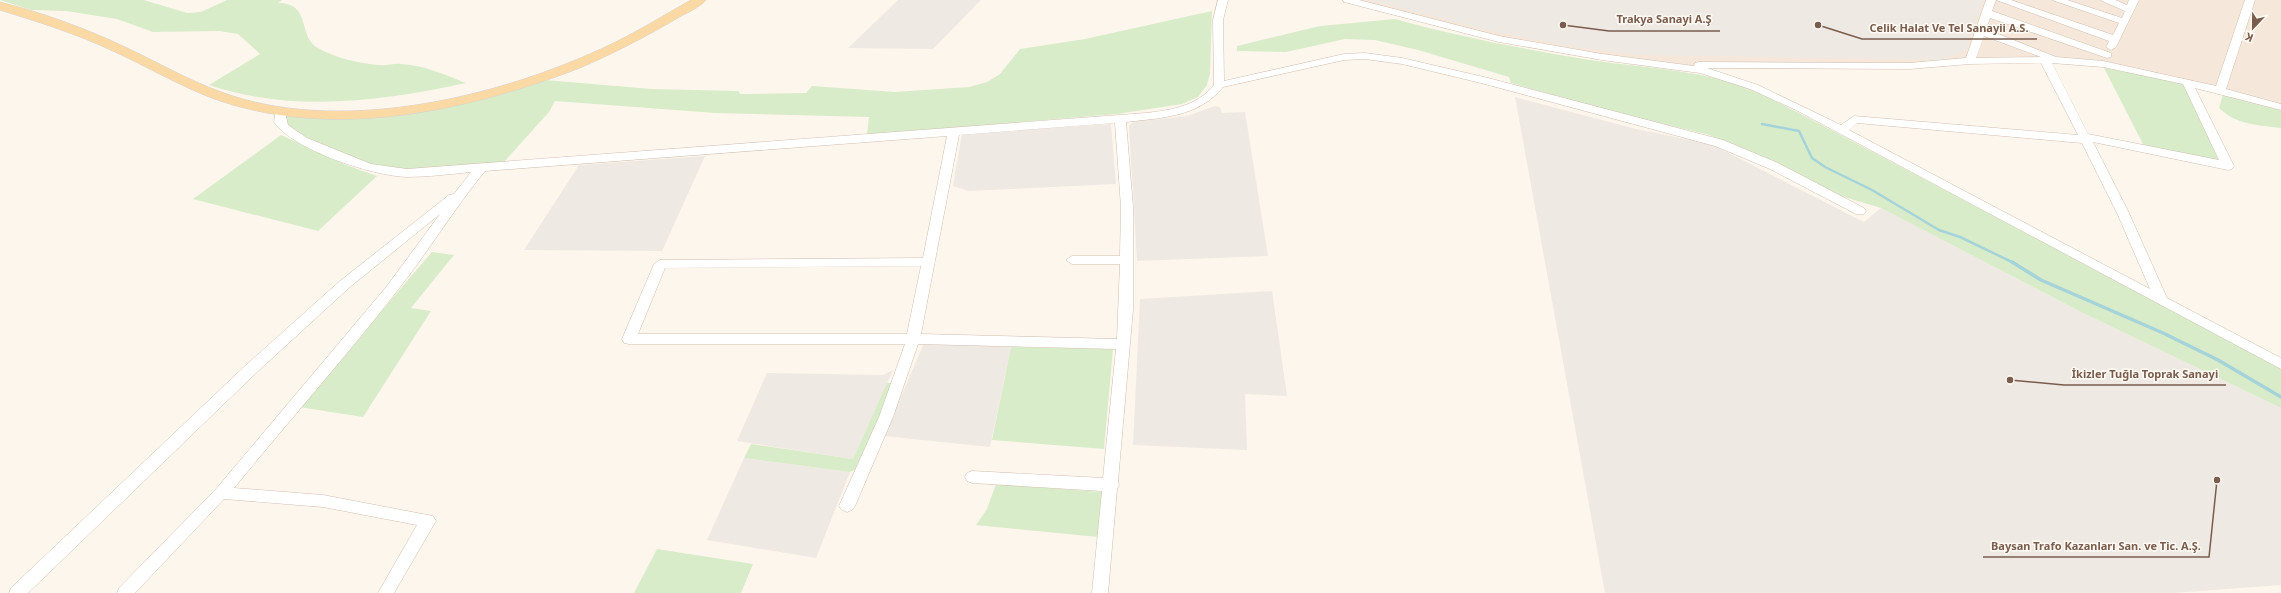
<svg xmlns="http://www.w3.org/2000/svg" width="2281" height="593" font-family="'Noto Sans',sans-serif">
<style>
.residential{fill:#f5e8da}
.industrial{fill:#efe9e4}
.green{fill:#d8ecc9}
.lines{fill:none;stroke-linecap:round;stroke-linejoin:round}
.stream-far1{stroke:#a5d3da;stroke-width:2.5}
.stream{stroke:#a5d3da;stroke-width:3.5}
.minor-casing{stroke:#d1beb0;stroke-width:1}
.major-casing{stroke:#dad1cd;stroke-width:1}
.minor{fill:#fff;fill-rule:evenodd}
.major{fill:#fbd9a5;fill-rule:evenodd}
.leader{fill:none;stroke:#7a5c4d;stroke-width:1.5}
.callout-dot{fill:#7a5c4d;stroke:#fffaf3;stroke-width:1.5}
.callout-label{font-size:11px;text-anchor:middle;font-weight:bold;fill:#7a5c4d;stroke:#fffaf3;stroke-width:3;stroke-linejoin:round;paint-order:stroke}
</style>
<rect width="100%" height="100%" fill="#fdf6ec"/>
<path class="residential" d="M1348,0H2281V107L2103,64L2058,60L1909,66L1725,64L1679,66L1499,39Z"/>
<path class="industrial" d="M898,0H981L933,49L848,48Z
M1370,0H1983L1966,50L1941,60L1642,55L1581,48L1490,31Z
M1515,97L1636,129L1711,144L1864,222L1881,208L2081,312L2281,408V585L2174,593H1605Z
M1215,106L1220,107L1222,113L1245,112L1268,256L1137,261L1129,126L1133,122L1187,116Z
M1111,124L1116,184L968,191L953,186L962,134Z
M705,156L662,251L524,250L579,165Z
M1272,291L1287,396L1245,394L1247,450L1133,445L1140,299Z
M924,343L1011,347L990,447L884,436Z
M893,370L853,459L737,441L767,373L883,375Z
M744,458L850,472L816,558L707,540Z"/>
<path class="green" d="M0,0H144L187,13L201,12L227,0H282L278,3C312,3 297,36 318,48C335,58 361,64 380,65C387,66 394,63 401,64C423,65 446,75 466,83C383,101 291,113 209,85L260,54L238,34L219,31L153,32L117,19L66,11L31,10Z
M1212,11L1210,73L1207,85L1198,97L1182,104L1117,114L867,135L869,117L715,113L555,101L549,112L504,162C462,166 416,174 374,166C347,161 320,143 295,132L287,126L285,117L287,115L370,116L545,80L652,89L738,91L740,94L806,93L812,86L895,92L969,87L987,82L1000,74L1020,49L1085,39Z
M1395,19C1459,37 1524,49 1590,60C1637,67 1684,69 1730,82C1754,89 1777,102 1799,113L2281,368V408L2081,312L1881,208L1841,196L1750,151L1706,134L1621,114L1511,83L1509,77L1418,50L1375,40L1345,39L1286,52L1237,51V46L1320,26Z
M2104,68L2184,82L2219,161L2144,146Z
M2223,94L2281,109V128C2258,125 2236,125 2219,108Z
M281,135L346,165L377,176L318,231L193,199Z
M432,252L454,255L411,308L431,311L363,417L299,407Z
M1011,347L1113,349L1104,449L992,440Z
M887,383H894L888,401L856,469L850,472L744,458L751,444L853,459Z
M996,484L1102,492L1098,537L976,525L987,509Z
M657,549L753,564L741,593H634Z"/>
<g class="lines">
<path class="stream-far1" d="M1762,124L1799,131L1812,158L1825,167L1872,190L1939,230L1960,237L2014,263"/>
<path class="stream" d="M2012,262L2041,280L2163,333L2218,360L2281,397"/>
<g class="minor-casing">
<path id="minor" d="M1218,0H1228L1223,20L1224,81L1344,54L1365,53L1402,58L1488,78L1723,140L1778,163L1864,208L1866,211L1864,214H1856L1770,169L1715,146L1481,83L1402,64L1365,59L1344,60L1223,87C1199,117 1161,118 1126,122L1133,207V309L1118,481L1119,485L1117,489L1108,593H1092L1102,491L972,483L967,481L965,477L967,473L972,471L1103,478L1116,349L918,344L893,417L855,506L852,510L847,512L842,510L839,506L879,417L905,344H629L624,343L622,339L654,264L660,260L923,258L947,136L485,171C454,209 428,252 397,291C345,358 288,422 234,488L323,495L433,516L436,521L433,526L394,593H378L417,525L323,507L224,499L135,593H117L119,588L216,489L387,286L440,214L350,287L256,373L28,593H9L11,588L246,365L340,281L449,195L454,194L471,172C450,174 428,177 407,177C373,176 293,150 274,122L276,108H284L288,125L307,138L371,164L407,169L1146,113C1172,110 1197,106 1214,85L1213,20ZM1115,123L1121,207L1120,256H1072L1066,260L1072,264H1120L1117,339L921,334L959,135ZM921,266L907,334H638L665,268Z
M1343,0H1359L1499,36L1602,54L1694,66L1695,63L1699,62L1909,63L1966,58L1986,0H2011L2113,35L2119,23L2052,0H2067L2122,18L2125,11L2100,0H2115L2127,5L2129,0H2139L2116,47L2111,50L2106,47L2109,41L1996,0L1992,11L2111,53V57L2107,58L1990,18L1986,29L2056,57L2103,61L2216,86L2245,0H2255L2226,89L2281,104V110L2195,88L2234,166L2232,169L2228,170L2093,142L2129,213L2167,298L2281,358V369L1794,109L1750,89L1700,73L1602,60L1499,42L1344,2ZM1984,36L2041,57L1976,58ZM2041,63L2078,135L1854,116L1841,125L1758,85L1707,68L1909,69L1970,64ZM2052,63L2103,67L2183,84L2219,160L2088,134ZM1857,123L2082,143L2117,213L2150,289L1849,130Z"/>
</g>
<g class="major-casing">
<path id="major" d="M691,0H706C700,7 689,12 681,16C647,36 613,54 577,69C464,112 329,141 212,98C178,85 146,66 113,51C77,34 39,22 0,10V2C43,13 85,28 125,47C157,62 188,80 221,92C337,135 492,99 601,49C632,35 661,17 691,0Z"/>
</g>
<use href="#minor" class="minor"/>
<use href="#major" class="major"/>
</g>
<path class="leader" d="M1563 25L1609 31H1720M1818 25L1862 39H2037M2010 380L2064 385H2226M2217 480L2209 557H1983"/>
<g class="callout-dot">
<circle cx="1563" cy="25" r="4"/>
<circle cx="1818" cy="25" r="4"/>
<circle cx="2010" cy="380" r="4"/>
<circle cx="2217" cy="480" r="4"/>
</g>
<g class="callout-label">
<text x="1664" y="23">Trakya Sanayi A.Ş</text>
<text x="1949" y="32">Celik Halat Ve Tel Sanayii A.S.</text>
<text x="2145" y="378">İkizler Tuğla Toprak Sanayi</text>
<text x="2096" y="550">Baysan Trafo Kazanları San. ve Tic. A.Ş.</text>
</g>
<g transform="translate(2253 28) rotate(202)" stroke="#fffaf3" stroke-width="3" paint-order="stroke">
<path d="M0-3L7 15L0 10L-7 15Z" fill="#7a5c4d"/>
<text y="-6" font-size="11" font-weight="bold" text-anchor="middle" fill="#7a5c4d">K</text>
</g>
</svg>
